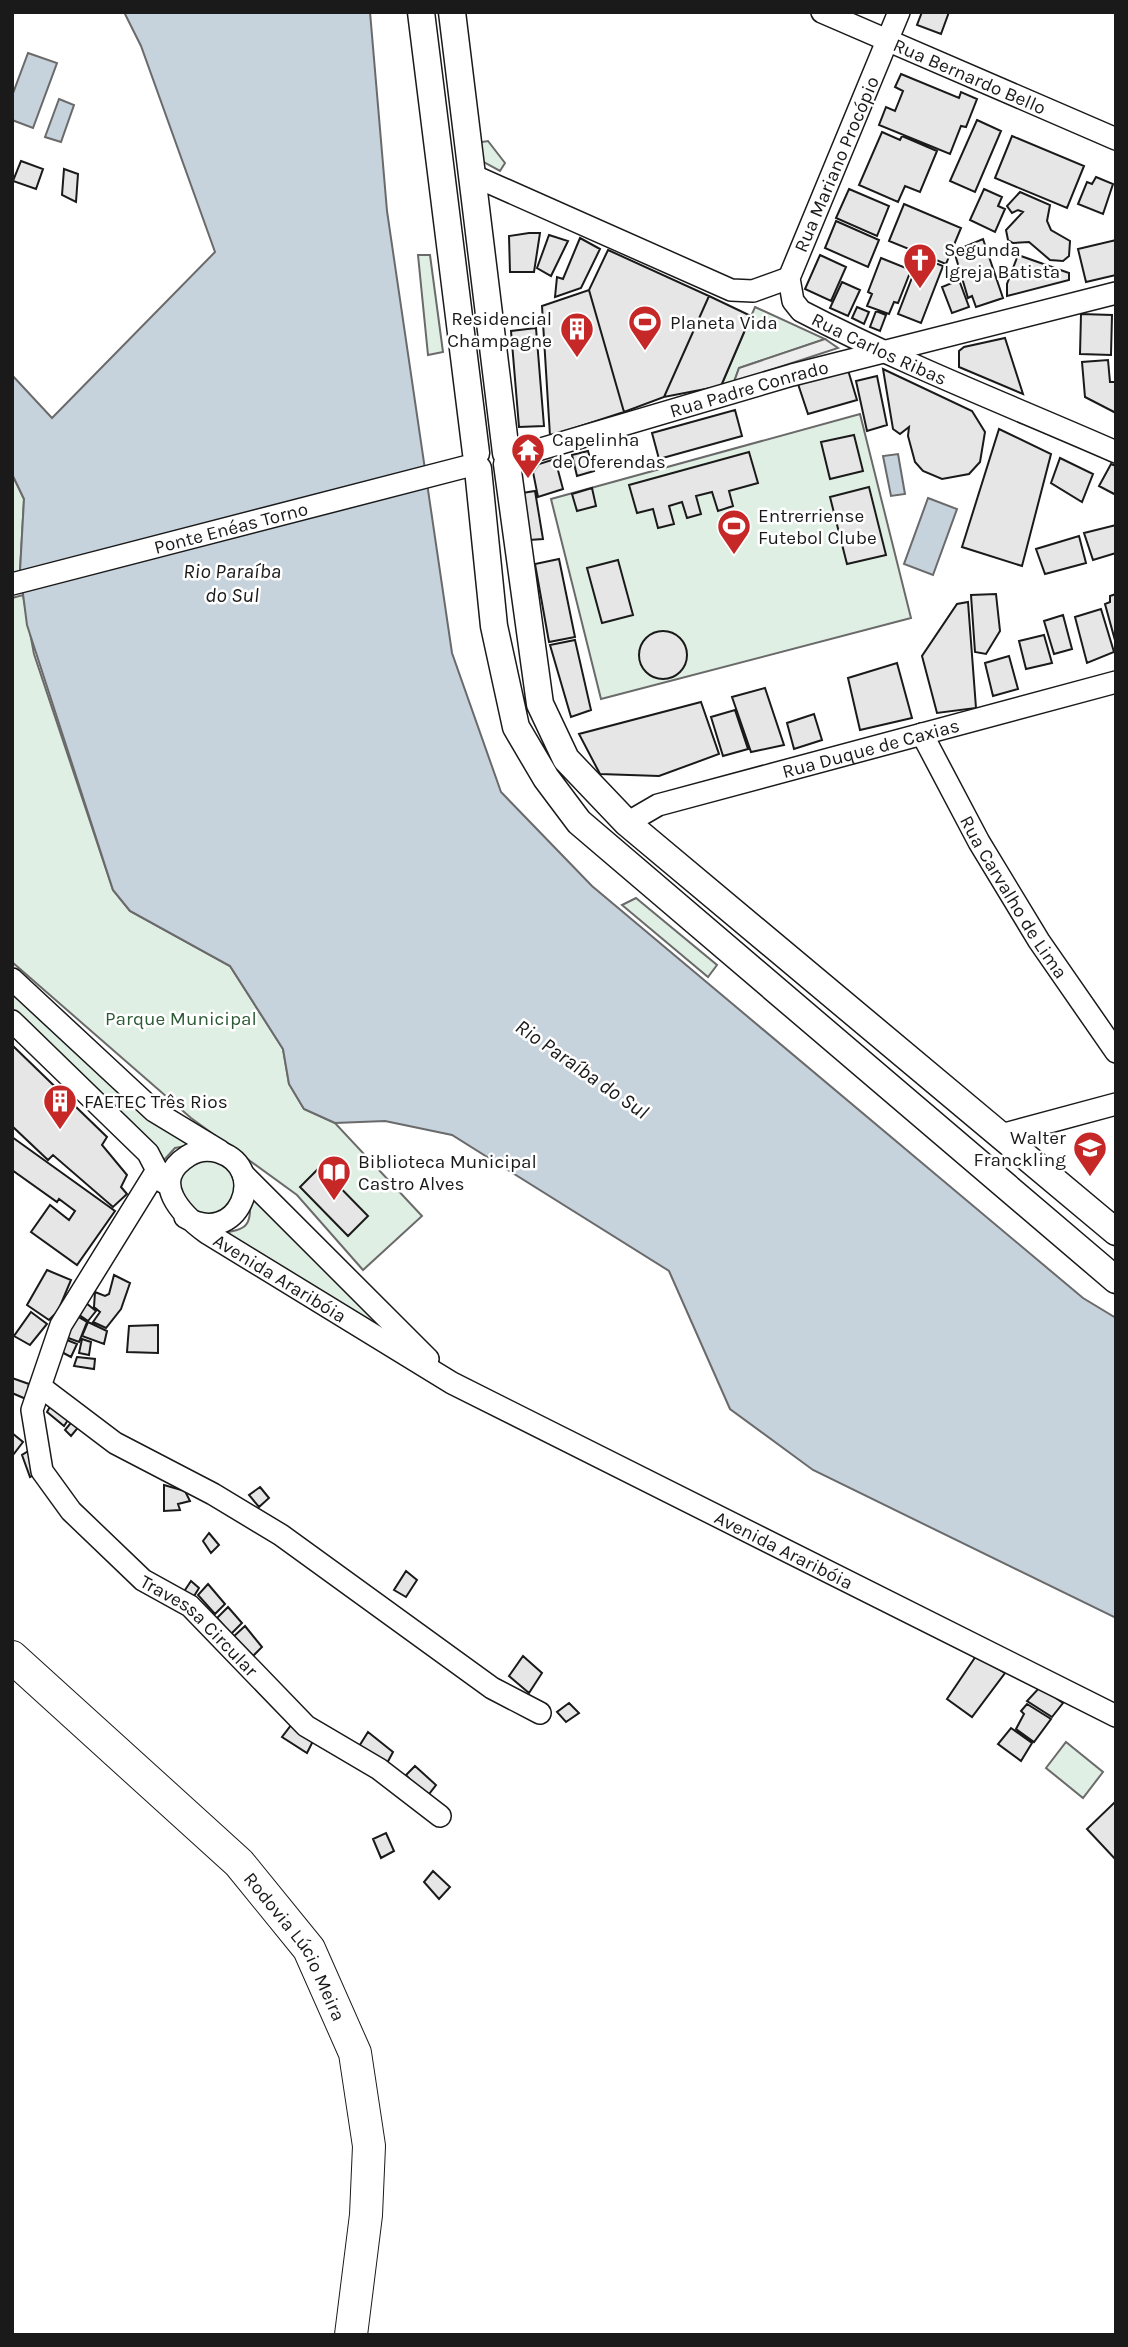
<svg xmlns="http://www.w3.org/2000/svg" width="1128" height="2347" font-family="Karla,sans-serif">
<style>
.green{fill:#e0efe3;stroke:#6a6a6a;stroke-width:2}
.parking{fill:#ededed;stroke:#6a6a6a;stroke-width:2}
.water{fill:#c6d2dc;stroke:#6a6a6a;stroke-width:2}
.building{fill:#e6e6e6;stroke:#1a1a1a;stroke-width:2}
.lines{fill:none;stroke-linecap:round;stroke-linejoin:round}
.minor-casing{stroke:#1a1a1a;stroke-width:24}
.major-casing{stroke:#1a1a1a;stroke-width:29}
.highway-casing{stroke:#1a1a1a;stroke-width:34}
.minor{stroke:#fff;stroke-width:21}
.major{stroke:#fff;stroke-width:26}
.highway{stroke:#fff;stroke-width:32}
.labels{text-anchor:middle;stroke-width:5;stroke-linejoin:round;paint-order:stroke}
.street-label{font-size:19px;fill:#1a1a1a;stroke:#fff}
.poi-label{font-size:19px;fill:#1a1a1a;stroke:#fff;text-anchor:start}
.park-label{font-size:19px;fill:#2b5a34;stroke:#fff}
.water-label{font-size:21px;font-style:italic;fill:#1a1a1a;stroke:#fff}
</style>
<rect width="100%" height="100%" fill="#fff"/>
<path class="green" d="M488,141L505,163L500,171L476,158L475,143Z
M418,255H430L443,352L428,355Z
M755,307L825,339L739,368L734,382L721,386Z
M860,414L911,618L601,699L551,499Z
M12,474L24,499L20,571L12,574Z
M23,595L34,654L113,890L130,911L230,966L283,1049L289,1084L304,1109L335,1123L422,1216L363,1270L297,1195L191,1118L12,962V598Z
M636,898L717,965L708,977L622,905Z
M12,982L198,1144L175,1148L164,1160L163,1177L12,1018Z
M198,1157L228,1163L239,1191L222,1216L192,1215L177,1179Z
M250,1193L404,1345L217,1234C250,1229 251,1227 250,1193Z
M1066,1742L1103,1772L1083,1798L1046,1768Z"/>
<path class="parking" d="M825,339L838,348L734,382L739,368Z"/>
<path class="water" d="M124,12H370L387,211L452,653L501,792L592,886L1083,1298L1116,1318V1618L813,1470L730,1409L669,1271L452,1135L385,1121L335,1123L304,1109L289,1084L283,1049L230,966L130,911L113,890L27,625L20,571L24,499L12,474V375L52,418L215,252L141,46Z
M28,53L57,63L33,128L12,120V96Z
M59,99L74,105L61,142L45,137Z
M898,454L905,494L891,496L883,456Z
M928,498L957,509L933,575L904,564Z"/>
<path class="building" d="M922,12H949L941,34L917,25Z
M901,74L959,98L961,92L977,99L966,127L961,126L950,154L879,125L886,107L895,111L903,91L895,87Z
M977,120L1001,131L975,192L950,181Z
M882,132L900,140L902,136L937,151L920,192L905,186L898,202L859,185Z
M1012,136L1084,166L1067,208L995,178Z
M21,161L43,169L36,189L13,181Z
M64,169L78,174L76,202L62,195Z
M1096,177L1113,184L1103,214L1078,204L1087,182L1092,184Z
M849,189L889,206L877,236L836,218Z
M984,189L1002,197L998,206L1005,209L995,232L970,220Z
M1020,192L1050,205L1047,221L1051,230L1070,241L1069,256L1063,261L1050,260L1029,242L1013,243L1008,240L1006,230L1023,212L1018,210L1012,213L1007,206Z
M904,204L961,228L946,264L889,241Z
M836,221L879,240L868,267L825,248Z
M529,233H540L534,272H510L509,236Z
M549,235L568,241L551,276L537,268Z
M580,238L600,249L581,288L555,297L557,277L563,279Z
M983,239L1003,298L976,307L972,296L968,298L954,251Z
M1116,240V275L1086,282L1078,249Z
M608,250L709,296L664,397L624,412L589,290Z
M820,255L846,267L831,301L805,289Z
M1018,255L1069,273V280L1007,296V284Z
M920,257L943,266L921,323L898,314Z
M881,258L911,270L898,303L894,302L889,314L867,306L872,294L868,292Z
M959,280L969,307L952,313L942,287Z
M842,282L860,290L848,316L830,308Z
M589,290L624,412L550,436L542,306Z
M709,296L751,316L721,386L664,397Z
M857,307L869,312L864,324L852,318Z
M876,311L886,315L880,331L870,327Z
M1081,314L1112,315L1111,355L1080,354Z
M536,328L544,426L519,427L511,331Z
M1005,338L1023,394L959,367V351L964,347Z
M1108,360L1110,382H1116V413L1085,397L1082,362Z
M883,369L972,411L985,432L980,462L969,474L942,479L923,471L915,462L908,436L909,427L900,434L893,429Z
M848,370L857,400L808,414L798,384Z
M877,376L887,425L867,431L856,381Z
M735,410L742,436L659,459L652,433Z
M999,429L1051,454L1022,566L962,547Z
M854,435L863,471L830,479L821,442Z
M588,451L594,471L577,476L572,455Z
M749,452L758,483L729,491L733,506L718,511L712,492L696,496L701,514L687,518L682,502L669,506L674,524L658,528L653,509L637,513L629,485Z
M1060,458L1093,474L1082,502L1051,483Z
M555,459L563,489L538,497L533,472L539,464Z
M1111,464L1116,466V495L1099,486Z
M869,487L886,555L847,564L830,497Z
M592,488L596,506L577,511L572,494Z
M535,491L543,539L529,540L522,493Z
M1116,525V553L1093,560L1084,533Z
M1079,536L1086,563L1045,574L1036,549Z
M559,559L575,637L549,642L535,564Z
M618,560L633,615L602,623L587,568Z
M996,594L1000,631L986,654L975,652L971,595Z
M1116,594V644L1105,604L1110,602V596Z
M968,602L976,708L937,713L922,656L957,604Z
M1101,609L1114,652L1087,663L1075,617Z
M1063,615L1072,649L1054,654L1044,621Z
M639 655a24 24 0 1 1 48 0a24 24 0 1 1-48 0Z
M1044,635L1052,663L1026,669L1019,641Z
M575,640L591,710L571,717L550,645Z
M1009,656L1018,689L993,696L985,663Z
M897,663L912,718L860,730L848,678Z
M765,688L784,745L751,752L732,697Z
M701,702L719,754L659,776L600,774L579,734Z
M735,710L748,749L723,756L711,717Z
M814,714L822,740L794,749L787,723Z
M12,1045L107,1137L102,1145L127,1175L121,1187L127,1194L113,1207L53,1155L48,1160L12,1126Z
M12,1137L115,1211L77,1265L31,1232L50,1205L69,1220L75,1211L59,1199L57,1202L12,1170Z
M320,1167L368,1216L348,1236L300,1187Z
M47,1270L71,1280L58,1311L49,1320L27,1305Z
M114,1275L130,1283L121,1309L106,1328L93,1322L100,1312L94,1307L95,1292L105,1296L109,1294Z
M86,1303L96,1311L88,1321L78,1314Z
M31,1312L47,1324L30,1345L14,1336Z
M75,1315L87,1322L79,1342L63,1336Z
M88,1322L107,1331L104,1344L82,1336Z
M158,1325V1353L127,1352L129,1326Z
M62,1338L77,1344L71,1357L56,1349Z
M82,1339L91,1342L89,1355L79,1353Z
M77,1357L95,1359L94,1369L74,1366Z
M12,1378L29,1384L26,1399L12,1393Z
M52,1403L70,1417L64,1426L47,1412Z
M74,1419L81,1424L71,1436L65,1430Z
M12,1433L23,1442L13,1455H12Z
M30,1450L39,1472L30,1477L22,1455Z
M164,1485L185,1491L190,1501L178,1504L180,1510L164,1511Z
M260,1487L269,1498L259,1507L249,1495Z
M209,1533L219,1545L211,1553L203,1541Z
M406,1571L417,1580L406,1597L394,1590Z
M191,1581L199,1588L191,1601L183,1593Z
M208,1584L225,1604L215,1614L198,1595Z
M228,1607L242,1623L231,1634L217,1618Z
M245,1626L262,1647L251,1658L232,1638Z
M523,1656L542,1673L529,1693L509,1676Z
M976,1656L1005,1673L972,1717L947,1699Z
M1040,1687L1063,1703L1052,1717L1027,1701Z
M569,1703L579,1713L566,1722L557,1712Z
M1027,1704L1051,1719L1034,1742L1016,1729L1024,1714L1021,1711Z
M295,1720L315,1737L307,1753L282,1737Z
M1011,1728L1032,1743L1021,1761L998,1744Z
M368,1732L393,1752L385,1767L358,1748Z
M415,1766L436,1785L426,1798L406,1775Z
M1116,1801V1860L1087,1829Z
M386,1833L394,1851L381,1858L373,1839Z
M433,1871L450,1887L439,1899L424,1882Z"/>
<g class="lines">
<g class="minor-casing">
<g id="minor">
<path id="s1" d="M822,12L1116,139"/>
<path id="s2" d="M899,12L789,278L793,301L801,311C903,364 1011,406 1116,452"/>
<path d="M472,175L731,290L753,291L789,278"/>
<path id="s3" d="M507,459L792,375L1116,293"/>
<path id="s4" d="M12,584L476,464"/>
<path id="s5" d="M922,734L979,842L1039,941L1116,1052"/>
<path id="s6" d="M627,823L658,805L1116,682"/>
<path d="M12,979L154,1111L220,1151"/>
<path d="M12,1021L148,1153L163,1182"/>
<path d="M1001,1135L1116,1104"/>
<path id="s7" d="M157,1170L61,1325L32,1410L42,1471L71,1511L143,1580L190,1606L306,1726L379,1769L440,1816"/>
<path d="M243,1174L428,1359"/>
<path id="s8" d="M185,1217C237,1249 271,1169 219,1152C209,1149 197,1150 188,1156C148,1181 182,1215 207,1233L452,1383L1116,1716"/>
<path d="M41,1387L115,1443L213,1494L281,1535L492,1688L540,1713"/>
</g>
</g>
<g class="major-casing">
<path id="major" d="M421,12L476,453
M452,12L506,453
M507,464L540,704L566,759L627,823L1116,1232
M478,469L494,626L516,727L546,778L579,822L1116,1280"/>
</g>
<g class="highway-casing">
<g id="highway">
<path id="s9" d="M12,1657L239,1863L309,1949L355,2053L369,2146L366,2215L351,2335"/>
</g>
</g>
<use href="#minor" class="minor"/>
<use href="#major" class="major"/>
<use href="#highway" class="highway"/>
</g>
<defs>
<g id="church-pin" transform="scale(1.75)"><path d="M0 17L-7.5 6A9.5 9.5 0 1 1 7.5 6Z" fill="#c62828" stroke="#fff"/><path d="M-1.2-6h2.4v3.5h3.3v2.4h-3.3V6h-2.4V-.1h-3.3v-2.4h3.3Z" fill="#fff"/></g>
<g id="stadium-pin" transform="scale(1.75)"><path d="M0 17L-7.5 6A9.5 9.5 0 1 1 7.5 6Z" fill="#c62828" stroke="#fff"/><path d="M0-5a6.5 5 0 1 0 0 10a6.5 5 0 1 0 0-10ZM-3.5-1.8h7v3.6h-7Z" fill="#fff"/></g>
<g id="building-pin" transform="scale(1.75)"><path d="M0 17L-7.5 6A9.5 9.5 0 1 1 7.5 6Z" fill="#c62828" stroke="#fff"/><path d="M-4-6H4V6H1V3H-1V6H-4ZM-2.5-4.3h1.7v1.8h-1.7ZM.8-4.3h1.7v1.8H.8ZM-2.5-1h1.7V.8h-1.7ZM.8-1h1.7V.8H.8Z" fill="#fff"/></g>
<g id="temple-pin" transform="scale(1.75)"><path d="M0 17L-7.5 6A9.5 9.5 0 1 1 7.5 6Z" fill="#c62828" stroke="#fff"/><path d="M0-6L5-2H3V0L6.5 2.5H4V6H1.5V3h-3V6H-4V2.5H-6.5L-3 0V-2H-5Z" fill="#fff"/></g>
<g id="university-pin" transform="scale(1.75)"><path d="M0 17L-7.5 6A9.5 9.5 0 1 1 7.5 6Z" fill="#c62828" stroke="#fff"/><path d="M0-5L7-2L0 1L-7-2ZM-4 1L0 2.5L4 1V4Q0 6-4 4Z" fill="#fff"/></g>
<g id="library-pin" transform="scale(1.75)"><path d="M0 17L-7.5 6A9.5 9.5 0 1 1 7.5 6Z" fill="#c62828" stroke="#fff"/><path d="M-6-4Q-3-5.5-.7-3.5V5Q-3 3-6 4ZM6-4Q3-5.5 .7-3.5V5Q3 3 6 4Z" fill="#fff"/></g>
</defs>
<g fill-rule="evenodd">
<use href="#church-pin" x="920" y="260"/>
<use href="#stadium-pin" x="645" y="322"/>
<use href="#building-pin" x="577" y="329"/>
<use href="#temple-pin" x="528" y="450"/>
<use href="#stadium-pin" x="734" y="526"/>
<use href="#building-pin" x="60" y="1101"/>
<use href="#university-pin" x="1090" y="1148"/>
<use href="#library-pin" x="334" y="1172"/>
</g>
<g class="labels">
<g class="street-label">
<text dy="7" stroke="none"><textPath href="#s1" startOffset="161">Rua Bernardo Bello</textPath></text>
<text transform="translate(836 164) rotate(-67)" y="7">Rua Mariano Procópio</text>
<text dy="7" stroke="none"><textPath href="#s2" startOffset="411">Rua Carlos Ribas</textPath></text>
<text dy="7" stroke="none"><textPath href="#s3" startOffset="252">Rua Padre Conrado</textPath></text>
<text dy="7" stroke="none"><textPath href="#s4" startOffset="226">Ponte Enéas Torno</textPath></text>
<text dy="7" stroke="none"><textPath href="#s6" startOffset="256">Rua Duque de Caxias</textPath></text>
<text dy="7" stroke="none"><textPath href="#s5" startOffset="187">Rua Carvalho de Lima</textPath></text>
<text dy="7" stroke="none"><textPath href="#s8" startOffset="346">Avenida Araribóia</textPath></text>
<text dy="7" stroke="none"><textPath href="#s8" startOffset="919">Avenida Araribóia</textPath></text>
<text dy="7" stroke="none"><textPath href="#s7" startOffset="556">Travessa Circular</textPath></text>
<text dy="7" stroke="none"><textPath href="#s9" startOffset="408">Rodovia Lúcio Meira</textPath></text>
</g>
<g class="poi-label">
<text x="944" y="256">Segunda<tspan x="944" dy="22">Igreja Batista</tspan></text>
<text x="552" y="325" text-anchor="end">Residencial<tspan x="552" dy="22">Champagne</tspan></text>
<text x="670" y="329">Planeta Vida</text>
<text x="552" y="446">Capelinha<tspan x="552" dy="22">de Oferendas</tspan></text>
<text x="758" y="522">Entrerriense<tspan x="758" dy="22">Futebol Clube</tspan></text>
<text x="84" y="1108">FAETEC Três Rios</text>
<text x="1066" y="1144" text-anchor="end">Walter<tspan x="1066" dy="22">Franckling</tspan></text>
<text x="358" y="1168">Biblioteca Municipal<tspan x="358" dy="22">Castro Alves</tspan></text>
</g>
<g class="park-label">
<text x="181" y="1025">Parque Municipal</text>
</g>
<g class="water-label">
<text x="232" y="578">Rio Paraíba<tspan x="232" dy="24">do Sul</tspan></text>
<text transform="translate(582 1069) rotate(35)" y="7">Rio Paraíba do Sul</text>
</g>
</g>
<rect width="1128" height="2347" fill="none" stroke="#1a1a1a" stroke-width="28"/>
</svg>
